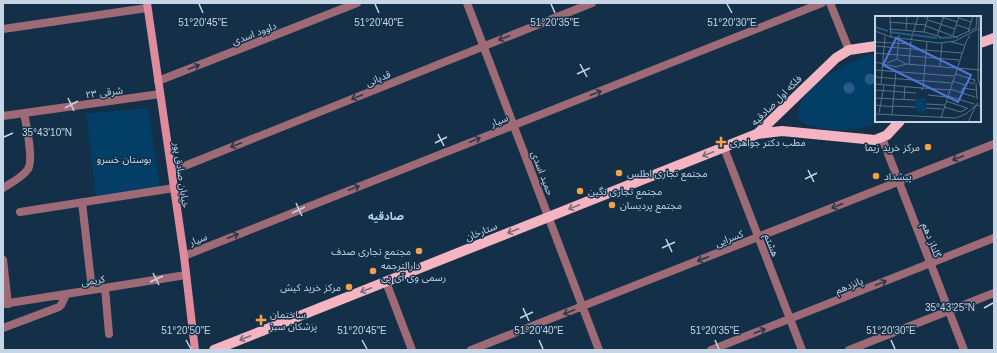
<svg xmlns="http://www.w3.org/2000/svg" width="997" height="353" font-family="Helvetica,'Noto Sans Arabic',sans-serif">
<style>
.green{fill:#023e66}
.water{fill:#255b86}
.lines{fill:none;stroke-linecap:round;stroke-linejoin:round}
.minor{stroke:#9e6a75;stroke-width:8}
.tertiary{stroke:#9e6a75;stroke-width:8}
.secondary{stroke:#dd8b9d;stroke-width:8}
.primary{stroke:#f5b4c1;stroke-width:10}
.oneway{stroke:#28394f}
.oneway2{stroke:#796b7e}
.ticks{fill:none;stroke:#c5d5e5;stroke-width:1.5}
.poi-dot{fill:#f5a346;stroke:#133048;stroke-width:1.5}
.labels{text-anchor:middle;stroke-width:3;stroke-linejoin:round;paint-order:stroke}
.street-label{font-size:10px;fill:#c5d5e5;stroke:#133048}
.poi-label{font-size:10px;fill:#c5d5e5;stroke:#133048;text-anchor:start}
.park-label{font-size:10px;fill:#cae0f4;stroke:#133048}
.neighbourhood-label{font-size:11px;font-weight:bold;fill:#b2d3f2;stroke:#133048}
.inset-river{fill:none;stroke:#255b86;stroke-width:2}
.inset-road{fill:none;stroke:#5a7287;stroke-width:1}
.view{fill:#4f76dc;fill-opacity:0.15;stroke:#4f76dc;stroke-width:2}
.inset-edge{fill:none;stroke:#c5d5e5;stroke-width:2}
.ticks-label{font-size:10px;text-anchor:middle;fill:#c5d5e5;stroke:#133048;stroke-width:3;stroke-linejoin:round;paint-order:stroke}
</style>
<rect width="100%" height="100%" fill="#133048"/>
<path class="green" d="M868,55H876V121H883C855,133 828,133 800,122C789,89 844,65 868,55Z
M148,108L160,186L96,196L86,114Z"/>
<path class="water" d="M864.5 79a5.5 5.5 0 1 1 11 0a5.5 5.5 0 1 1-11 0Z
M843.5 88a5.5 5.5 0 1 1 11 0a5.5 5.5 0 1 1-11 0Z"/>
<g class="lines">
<path class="minor" d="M467,3L599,350
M3,29L147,8
M158,81L357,3
M3,116L160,94
M724,148L802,350
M172,171L592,3
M3,188C11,183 23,177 28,169C34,160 26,124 24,113
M82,202L92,290
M20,212L174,188
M184,256L822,3
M3,260L8,304
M386,282L412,350
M105,288L109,334
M3,304L186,275
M3,328L59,307L61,305L66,295
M471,350L994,144
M711,350L994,238
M849,350L994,293"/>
<path class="tertiary" d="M830,3L849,50
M882,138L964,350"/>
<path class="secondary" d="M147,3L184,256L195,350"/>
<path class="primary" d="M980,43L994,38
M757,134L836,58L849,50L876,46
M214,350L757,134L782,131L875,140L887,135L900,121"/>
</g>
<defs><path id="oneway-shaft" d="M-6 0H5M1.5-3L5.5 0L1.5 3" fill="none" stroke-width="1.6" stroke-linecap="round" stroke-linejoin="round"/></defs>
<g class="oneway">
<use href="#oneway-shaft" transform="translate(504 38) rotate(158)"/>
<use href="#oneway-shaft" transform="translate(194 67) rotate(-21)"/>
<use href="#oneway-shaft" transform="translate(596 93) rotate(-22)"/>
<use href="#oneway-shaft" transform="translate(357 97) rotate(158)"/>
<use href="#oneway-shaft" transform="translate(475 140) rotate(-22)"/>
<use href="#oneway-shaft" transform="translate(236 145) rotate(158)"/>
<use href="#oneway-shaft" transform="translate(958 158) rotate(158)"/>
<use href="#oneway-shaft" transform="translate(354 188) rotate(-22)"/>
<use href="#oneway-shaft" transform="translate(837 206) rotate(158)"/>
<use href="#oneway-shaft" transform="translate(233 236) rotate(-22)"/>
<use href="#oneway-shaft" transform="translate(703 259) rotate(159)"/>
<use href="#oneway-shaft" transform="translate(881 283) rotate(-22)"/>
<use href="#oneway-shaft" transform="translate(569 312) rotate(158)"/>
<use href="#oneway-shaft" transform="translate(760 331) rotate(-22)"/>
</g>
<g class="oneway2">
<use href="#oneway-shaft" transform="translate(708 154) rotate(158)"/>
<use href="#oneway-shaft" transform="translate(574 207) rotate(158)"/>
<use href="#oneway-shaft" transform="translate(513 231) rotate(158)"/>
<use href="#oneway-shaft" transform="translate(366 290) rotate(158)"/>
<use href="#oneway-shaft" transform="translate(245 338) rotate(158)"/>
</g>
<path class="ticks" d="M199,4L203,13M375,4L379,13M551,4L555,13M727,4L732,13M580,64L587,77M577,74L590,68M68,98L74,111M65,108L78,101M438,134L444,146M4,137L13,133M435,143L447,137M808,170L814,182M805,179L817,173M296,203L302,216M292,213L305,207M666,239L672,252M662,248L675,242M153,273L159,285M150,282L163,276M523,308L529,321M984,308L993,303M520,318L533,312M186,340L191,349M362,340L367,349M539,340L543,349M715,340L719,349M891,340L895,349"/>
<g class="poi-dot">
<path d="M719 136h4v4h4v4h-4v4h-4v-4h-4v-4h4z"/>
<circle cx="928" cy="147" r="4"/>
<circle cx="619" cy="173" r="4"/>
<circle cx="876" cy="176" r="4"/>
<circle cx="580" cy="191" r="4"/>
<circle cx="612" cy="205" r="4"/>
<circle cx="419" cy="251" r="4"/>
<circle cx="373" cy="271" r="4"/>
<circle cx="349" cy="287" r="4"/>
<path d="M259 314h4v4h4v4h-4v4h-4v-4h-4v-4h4z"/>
</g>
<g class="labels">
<g class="street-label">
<text transform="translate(254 33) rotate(-21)" y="4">داوود اسدی</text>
<text transform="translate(378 78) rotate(-22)" y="4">قدیانی</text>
<text transform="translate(104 92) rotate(-8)" y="4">۲۳ شرقی</text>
<text transform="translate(776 100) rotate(-45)" y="4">فلکه اول صادقیه</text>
<text transform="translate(499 120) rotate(-22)" y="4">سیار</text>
<text transform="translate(543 173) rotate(69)" y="4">حمید اسدی</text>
<text transform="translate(182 175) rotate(82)" y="4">خیابان صادق پور</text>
<text transform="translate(481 231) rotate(-22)" y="4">ستارخان</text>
<text transform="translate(729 238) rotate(-21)" y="4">کسرایی</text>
<text transform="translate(198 239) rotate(-22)" y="4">سیار</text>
<text transform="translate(932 240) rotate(69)" y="4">گلناز دهم</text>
<text transform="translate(772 245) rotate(69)" y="4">هشتم</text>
<text transform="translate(93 280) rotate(-9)" y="4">کریمی</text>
<text transform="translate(849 285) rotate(-22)" y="4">پانزدهم</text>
</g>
<g class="poi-label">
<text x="730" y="146">مطب دکتر جواهری</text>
<text x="920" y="151" text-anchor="end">مرکز خرید زیما</text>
<text x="627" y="177">مجتمع تجاری اطلس</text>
<text x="884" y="180">پیشداد</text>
<text x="588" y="195">مجتمع تجاری نگین</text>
<text x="620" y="209">مجتمع پردیسان</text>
<text x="411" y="255" text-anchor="end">مجتمع تجاری صدف</text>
<text x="381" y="269">دارالترجمه<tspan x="381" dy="12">رسمی وی آی پی</tspan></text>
<text x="341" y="291" text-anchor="end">مرکز خرید کیش</text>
<text x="270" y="318">ساختمان<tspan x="270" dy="12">پزشکان سبز</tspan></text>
</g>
<g class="park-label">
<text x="124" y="163">بوستان خسرو</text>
</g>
<g class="neighbourhood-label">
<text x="386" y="220">صادقیه</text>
</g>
</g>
<g transform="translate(875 16)">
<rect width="106" height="106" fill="#133048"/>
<path d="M48,82H51L50,99L40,93V83Z" fill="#023e66"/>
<path class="inset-river" d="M0,11L13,15M15,16L37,19M39,19L62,22M64,22L83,21"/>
<path class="inset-road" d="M15,0L16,21M39,0L53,1M64,0L82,6M104,0L103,62L106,74M84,2L96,6M53,4L80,13M14,6L51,9M82,9L94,13M51,10L81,21L101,12L102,0M14,13L49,16L66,21M31,14L32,0M0,15L16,21L64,27L80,25L105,12M49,16L53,1M93,16L98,0M78,19L84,0M62,20L69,0M36,24L43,1M0,26L36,28M76,26L89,29M0,30L87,37M0,37L84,44M22,43L24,19M0,46L21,51L31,48L106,54M12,47L22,43L31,48M34,48L36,25M65,50L67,27M0,54L79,60M80,58L100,64L98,68L93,66L94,63M0,61L77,67M77,65L90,69M101,67L102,83M0,68L47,72V74L48,72L75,74M6,68L10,20M48,72L52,26M75,73L100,81M0,74L41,77M86,76L88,72L101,74M53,79L72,81M73,80L99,88M0,82L40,84M29,84L30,70M71,85L92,92M51,88L70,89M0,89L18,91M18,90L40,91M69,91L86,96L93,92M51,92L68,93M4,97L9,69M0,98L81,102L91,98L103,87M17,98L21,55M66,102L91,26L95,19M93,106L101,89L106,90"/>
<path class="view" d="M21,22L96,59L83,86L8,49Z"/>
<rect width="106" height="106" class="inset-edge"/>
</g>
<g class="ticks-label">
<text x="203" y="26">51°20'45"E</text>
<text x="555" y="26">51°20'35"E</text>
<text x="732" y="26">51°20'30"E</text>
<text x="379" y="26">51°20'40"E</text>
<text x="47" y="136">35°43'10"N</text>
<text x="950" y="311">35°43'25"N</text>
<text x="186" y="334">51°20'50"E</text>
<text x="362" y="334">51°20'45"E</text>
<text x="539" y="334">51°20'40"E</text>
<text x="715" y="334">51°20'35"E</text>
<text x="891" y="334">51°20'30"E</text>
</g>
<rect width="997" height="353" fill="none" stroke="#c5d5e5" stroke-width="8"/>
</svg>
